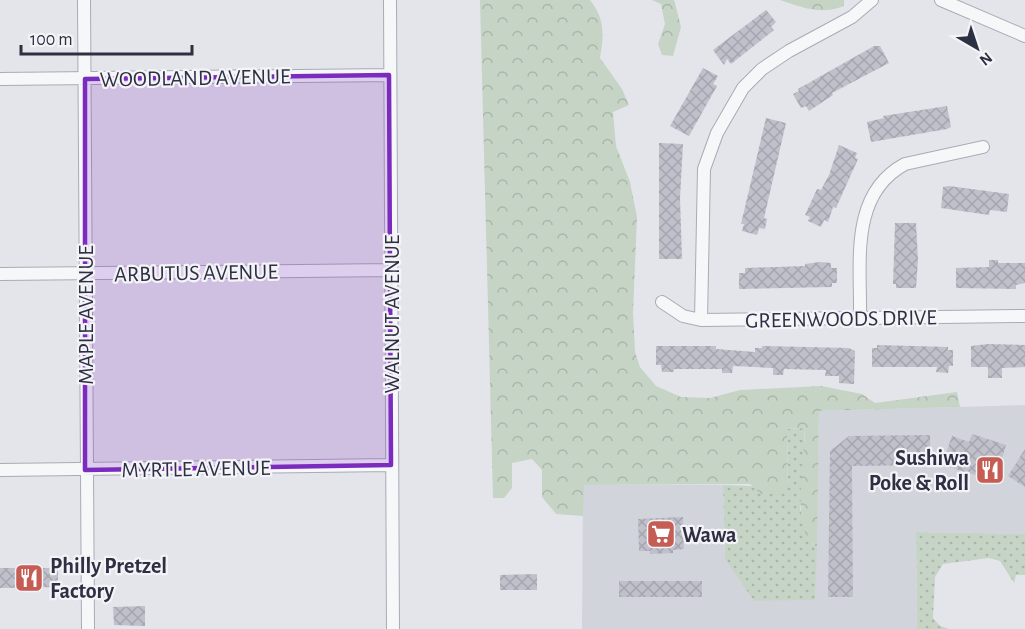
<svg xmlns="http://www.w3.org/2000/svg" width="1025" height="629" font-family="'Alegreya Sans',sans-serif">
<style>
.built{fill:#d2d4dc}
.green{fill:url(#green-dots)}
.forest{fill:url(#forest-crowns)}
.building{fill:url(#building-cross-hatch)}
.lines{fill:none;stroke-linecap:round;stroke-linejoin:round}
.street-casing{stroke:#a9abb5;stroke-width:14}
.street{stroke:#f6f7f9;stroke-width:12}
.marked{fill:#7b2cbf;fill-opacity:0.2;stroke:#7b2cbf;stroke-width:4.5;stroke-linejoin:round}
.labels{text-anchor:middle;stroke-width:4.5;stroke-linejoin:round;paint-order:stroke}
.street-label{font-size:22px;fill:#2d3042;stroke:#f4f4f8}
.poi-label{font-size:22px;font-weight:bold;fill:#2d3042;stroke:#f4f4f8;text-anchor:start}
</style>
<defs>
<pattern id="green-dots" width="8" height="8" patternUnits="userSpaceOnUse" patternTransform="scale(1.5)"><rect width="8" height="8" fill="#c6d4c6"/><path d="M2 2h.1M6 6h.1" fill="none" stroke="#aab6ab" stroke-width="1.8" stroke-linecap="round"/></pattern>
<pattern id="forest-crowns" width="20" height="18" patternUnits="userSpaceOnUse" patternTransform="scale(1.5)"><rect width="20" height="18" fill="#c6d4c6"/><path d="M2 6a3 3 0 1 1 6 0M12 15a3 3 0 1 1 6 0" fill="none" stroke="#aab6ab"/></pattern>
<pattern id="building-cross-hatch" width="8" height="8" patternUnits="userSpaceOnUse" patternTransform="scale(1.5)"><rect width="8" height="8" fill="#bfc0ca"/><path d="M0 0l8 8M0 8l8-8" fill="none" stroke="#a4a5af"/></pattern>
</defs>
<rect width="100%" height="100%" fill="#e4e5eb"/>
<path class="built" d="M1025,405V534L916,532L917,629H582L583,485H723L725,559L815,600L819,411Z"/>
<path class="green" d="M804,428V480L800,509L813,545L817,547L815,600L754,601L725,559L723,485L788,487L787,429Z
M916,532L1025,534V575H1016L1014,583L1000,561L989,558L943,564L935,577L933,618L940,626L949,629H917Z"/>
<path class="forest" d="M480,0H590C605,19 604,34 600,58L622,89L629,105L613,112L616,146L630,182L637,217L633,312L635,352L640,367L656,386L681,397L710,398L740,390L821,386L862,394L875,403L957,392L960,407L819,411L817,547C788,532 807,457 804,428L787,429L788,487L780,494H761L750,484L584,485L583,516L556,514L542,497V470L532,459L512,463V488L504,498H493Z
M652,0H674L675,3L681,27L673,56L662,55L658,44L665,24L661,4Z
M780,0H844V6C821,15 803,8 780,0Z"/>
<path class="building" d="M766,10L776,22L771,27L774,30L731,64L727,59L724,65L713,50Z
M874,46H880L889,63L832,93L833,95L809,111L806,106L801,108L793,94L799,91L798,89Z
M703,68L718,76L713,84L717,86L689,136L670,126Z
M947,106L951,127L947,129L871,142L867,122L884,118L883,116Z
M766,118L786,123L764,218L767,219L765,229L759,228L757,235L742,231L744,224H741Z
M659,143L683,144L680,198L682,259H659Z
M839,145L857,153L855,158L858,159L836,208L833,207L828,222L824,220L821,227L808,221L810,217L805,215L817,189L821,190L829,175Z
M949,186L1009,194L1007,212L990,210L989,215L941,208L943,187Z
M895,223H916L918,260L916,288H896V284H893Z
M989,260H998V263H1025V283L1016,285V289L956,288V268L989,267Z
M820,262L831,263V268H837V283H832V287L739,289V273H745V268L805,266V264Z
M988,344L1025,345V367L1002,368V378H988V367H971V346Z
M877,345L948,347V350H953V366H949L948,373L936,372L937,367H872V348H877Z
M656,346H716V349L755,352V348H762V346L849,348L855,351L854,384L839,383V376H825L826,370L784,369L783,375H773V368L755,367L733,366L732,373H722V369H674L673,372H662L661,365H656Z
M972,434L1006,445L995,481L942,465L952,436L969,442Z
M930,435L931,465L852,466L853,597H828L830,451L849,436Z
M1025,449V487L1008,476Z
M683,517L684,549L673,550V553L650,554V551H639L638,519Z
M0,568H58V587L0,588Z
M537,574V590H500V575Z
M619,581H702V597H619Z
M145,606V626L114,625L113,607Z"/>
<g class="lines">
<g class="street-casing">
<path id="street" d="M84,0L88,629
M390,0L393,629
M941,0L1025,36
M0,79L389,75
M0,274L392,270
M662,302L683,316L701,320L1025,316
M860,316C861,263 849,194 905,164L983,147
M701,320L704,169L717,133L743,88L762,69L789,51L852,17L872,0
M0,470L391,465"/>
</g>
<use href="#street" class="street"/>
</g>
<path class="marked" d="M389,75L391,465L85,470V79Z"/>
<defs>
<g id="restaurant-square" transform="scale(1.5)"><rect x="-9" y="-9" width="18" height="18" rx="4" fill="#c55d54" stroke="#f4f4f8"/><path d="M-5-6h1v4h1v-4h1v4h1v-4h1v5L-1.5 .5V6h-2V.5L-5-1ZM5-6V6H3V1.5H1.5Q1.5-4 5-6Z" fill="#fff"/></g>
<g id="supermarket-square" transform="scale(1.5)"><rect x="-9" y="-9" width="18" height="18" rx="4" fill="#c55d54" stroke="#f4f4f8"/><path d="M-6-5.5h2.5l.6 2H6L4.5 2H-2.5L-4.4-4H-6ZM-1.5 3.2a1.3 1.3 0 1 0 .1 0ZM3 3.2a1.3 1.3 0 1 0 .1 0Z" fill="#fff"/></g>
</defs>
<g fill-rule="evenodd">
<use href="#restaurant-square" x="990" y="470"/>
<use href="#supermarket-square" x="661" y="534"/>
<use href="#restaurant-square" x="29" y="578"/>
</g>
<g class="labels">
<g class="street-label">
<text transform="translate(195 77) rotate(-1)" y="8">WOODLAND AVENUE</text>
<text transform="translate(196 272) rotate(-1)" y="8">ARBUTUS AVENUE</text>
<text transform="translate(391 314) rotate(-90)" y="8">WALNUT AVENUE</text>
<text transform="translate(85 315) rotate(-90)" y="8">MAPLE AVENUE</text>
<text transform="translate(841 318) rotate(-1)" y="8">GREENWOODS DRIVE</text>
<text transform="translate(196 468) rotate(-1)" y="8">MYRTLE AVENUE</text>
</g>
<g class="poi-label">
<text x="969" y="465" text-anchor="end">Sushiwa<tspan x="969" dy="25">Poke &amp; Roll</tspan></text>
<text x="682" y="542">Wawa</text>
<text x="50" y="573">Philly Pretzel<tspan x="50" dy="25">Factory</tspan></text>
</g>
</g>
<g transform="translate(977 48) rotate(141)" stroke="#f4f4f8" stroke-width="4.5" paint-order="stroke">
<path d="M0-4.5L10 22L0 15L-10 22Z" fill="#2d3042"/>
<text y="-9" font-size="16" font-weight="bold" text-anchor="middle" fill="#2d3042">N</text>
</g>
<path d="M21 45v9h171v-9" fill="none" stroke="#2d3042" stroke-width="3"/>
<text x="30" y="45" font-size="18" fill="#2d3042" stroke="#f4f4f8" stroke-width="4.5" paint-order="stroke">100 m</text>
</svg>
